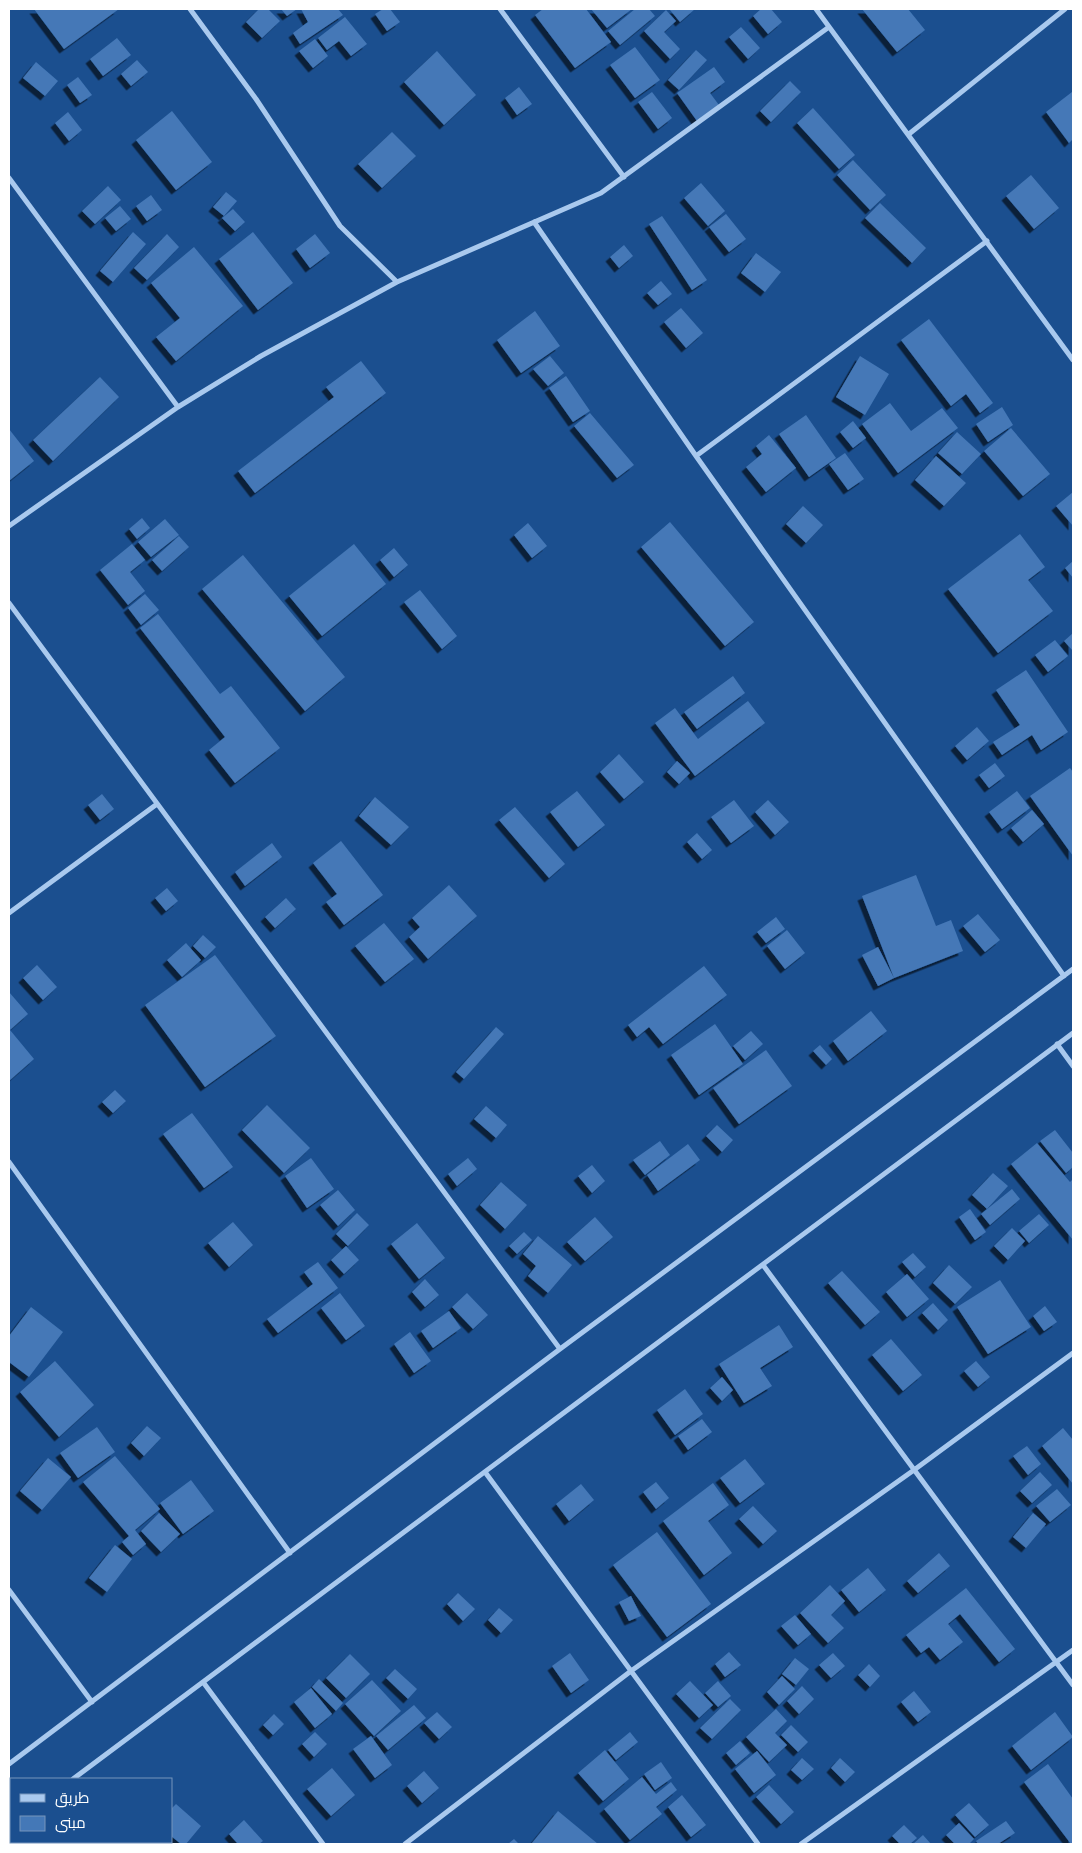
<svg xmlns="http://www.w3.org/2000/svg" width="1082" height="1853" font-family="'Nunito Sans',Cairo,sans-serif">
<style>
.building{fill:#4478b7;filter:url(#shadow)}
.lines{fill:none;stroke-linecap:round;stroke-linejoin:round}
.street{stroke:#a9c9ee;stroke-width:5}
</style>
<defs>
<filter id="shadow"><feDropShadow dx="-4.5" dy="4.5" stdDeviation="0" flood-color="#0009"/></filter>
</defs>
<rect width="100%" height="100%" fill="#1b4f8f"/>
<path class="building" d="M34,9H119L64,49Z
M259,9H268L280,21L262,38L246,22Z
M281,9H297L287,16Z
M301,9H338L343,15L300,44L293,33L308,22Z
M383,9H390L400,22L387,31L375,14Z
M543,9H586L611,42L575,68L535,15Z
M591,9H632L607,28Z
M635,9H649L655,16L620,45L608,31Z
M672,9H695L680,22L670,10Z
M761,9H771L782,22L768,34L753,16Z
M862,9H908L925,30L897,52Z
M666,10L676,21L664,32L680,49L670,59L644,31Z
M345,17L367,44L351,56L339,41L327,50L318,38Z
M741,27L760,48L748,59L729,37Z
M117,38L131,55L103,76L90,59Z
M315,39L328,56L313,68L299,51Z
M635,47L660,80L635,98L610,65Z
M696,50L707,60L679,90L668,80Z
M437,51L476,95L444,125L404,82Z
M137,60L148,72L131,86L121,74Z
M36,62L58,81L45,96L23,78Z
M714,67L725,82L710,93L719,105L697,121L677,93Z
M78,77L92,95L80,103L67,85Z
M790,81L801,92L771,122L760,111Z
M519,87L532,104L517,115L505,98Z
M652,92L672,118L658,129L638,102Z
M1072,92L1073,139L1069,143L1046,112Z
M813,108L855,155L839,169L797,123Z
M172,111L212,162L176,190L136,140Z
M68,112L82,130L69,141L55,123Z
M392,132L416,156L382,188L358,164Z
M853,160L886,195L870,210L837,175Z
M1031,175L1059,208L1034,229L1006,196Z
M701,183L725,211L708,226L684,198Z
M108,186L121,200L95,224L82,211Z
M226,192L237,201L224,216L213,207Z
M151,195L162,210L147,221L136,206Z
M880,203L926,248L912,263L865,218Z
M120,206L131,219L116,231L105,218Z
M233,209L245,222L235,231L222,218Z
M726,214L746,239L729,252L709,227Z
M662,216L707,280L692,290L649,224Z
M133,232L146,244L113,282L100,271Z
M253,232L293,283L258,310L219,259Z
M167,234L179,247L147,280L134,268Z
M315,234L330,253L310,268L296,249Z
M624,245L633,256L619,268L610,257Z
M194,247L243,306L176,361L156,337L180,318L151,283Z
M756,253L781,272L765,292L741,273Z
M661,281L672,294L658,305L647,293Z
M681,308L703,333L686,348L664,322Z
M535,311L560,346L521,373L497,340Z
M929,319L993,403L980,413L966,394L951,406L901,340Z
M550,356L564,373L548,386L533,369Z
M860,356L889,374L865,415L836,397Z
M361,361L386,393L255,493L238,471L334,397L326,387Z
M566,376L590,411L573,422L549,388Z
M100,377L119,397L53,461L33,440Z
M890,403L911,431L942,408L958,428L898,473L862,424Z
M1002,407L1013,425L988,442L976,424Z
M590,413L634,465L617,478L574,426Z
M806,415L836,458L809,477L779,434Z
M853,421L866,438L853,448L840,432Z
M1011,428L1050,474L1023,496L984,451Z
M9,429L34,461L9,481Z
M957,432L981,454L962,474L938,453Z
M769,435L796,468L766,492L746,467L762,454L756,446Z
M845,453L864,479L848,490L829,464Z
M936,456L966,483L944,506L915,480Z
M1073,492V526L1056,506Z
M803,506L823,525L806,543L786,524Z
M142,518L150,528L137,539L129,529Z
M165,519L179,535L151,557L138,542Z
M670,522L754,622L725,646L641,547Z
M528,523L547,546L532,558L514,535Z
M1020,534L1045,567L1028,580L1053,611L998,653L948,589Z
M179,536L189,547L162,571L152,560Z
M132,544L145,560L130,572L145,591L128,605L100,570Z
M354,544L386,584L322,636L289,596Z
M394,548L408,565L394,577L380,560Z
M243,555L345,677L305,711L202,589Z
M1073,561V578L1065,568Z
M420,590L457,636L442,649L404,602Z
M145,594L159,610L141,625L128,608Z
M158,614L220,694L231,686L280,748L235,783L209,750L225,737L140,628Z
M1073,633V651L1064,641Z
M1055,640L1068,656L1048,672L1035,655Z
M1026,670L1068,732L1041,750L1032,735L1002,755L993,742L1020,725L996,690Z
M733,676L745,693L697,729L684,712Z
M748,701L765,723L695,776L655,723L675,708L698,739Z
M977,727L989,741L967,760L955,746Z
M619,754L644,782L624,799L600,772Z
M677,761L690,773L679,784L667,772Z
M995,763L1005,776L989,788L979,775Z
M1070,768L1073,772V856L1030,796Z
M577,791L605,825L578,847L550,812Z
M1017,791L1030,808L1002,829L989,812Z
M102,794L114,809L100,820L88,805Z
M375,797L409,827L391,845L359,816Z
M734,800L754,826L731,843L711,817Z
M768,800L789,822L775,835L755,812Z
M515,807L565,864L549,878L499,820Z
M1032,810L1044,824L1023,842L1011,828Z
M697,833L712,850L702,859L687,842Z
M341,841L383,895L344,925L326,902L337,894L313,863Z
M272,843L282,857L245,886L235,872Z
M916,875L936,926L951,920L963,951L894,978L862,896Z
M449,885L477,916L428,959L409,937L420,927L412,918Z
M167,888L178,901L166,911L155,898Z
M286,898L296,909L275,928L265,917Z
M978,914L1000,940L985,952L963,926Z
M776,917L785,929L766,943L757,932Z
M384,923L414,959L385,982L355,946Z
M787,930L805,953L785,969L767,946Z
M203,935L216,947L205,958L193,946Z
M186,943L201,960L182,977L167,960Z
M878,947L894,978L878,986L862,955Z
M215,955L276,1036L205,1087L145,1005Z
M37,965L57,987L43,1000L23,978Z
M704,966L727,995L663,1044L649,1027L637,1037L628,1025Z
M9,992L28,1014L10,1030L34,1059L9,1081Z
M871,1011L887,1031L848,1061L833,1041Z
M715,1024L743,1064L699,1095L671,1055Z
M496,1027L504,1034L464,1079L456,1072Z
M751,1031L763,1044L745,1060L733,1046Z
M820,1045L832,1059L826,1065L813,1051Z
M766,1050L792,1086L739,1124L713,1088Z
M115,1090L126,1101L113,1113L102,1102Z
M267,1105L310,1148L284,1173L242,1130Z
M486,1106L507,1125L496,1138L474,1119Z
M192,1113L233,1167L204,1188L163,1134Z
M717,1125L733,1140L722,1152L706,1136Z
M1055,1130L1073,1153V1167L1066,1173L1040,1141Z
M660,1141L670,1155L645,1175L633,1160Z
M1037,1143L1070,1182L1073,1179V1240L1011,1164Z
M688,1144L700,1160L658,1191L647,1175Z
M311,1158L334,1189L307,1208L285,1176Z
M468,1158L477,1169L457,1186L448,1174Z
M592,1165L605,1181L592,1193L578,1176Z
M993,1173L1008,1186L987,1209L972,1195Z
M501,1182L527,1205L505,1229L480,1205Z
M1012,1189L1020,1199L990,1225L981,1214Z
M338,1190L355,1210L338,1226L320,1205Z
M970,1209L986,1232L975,1240L959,1217Z
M357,1213L369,1225L348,1246L336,1234Z
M1039,1214L1049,1225L1029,1243L1019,1231Z
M595,1217L613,1237L585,1261L567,1242Z
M233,1222L253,1245L229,1267L208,1243Z
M417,1223L445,1258L419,1279L391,1244Z
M1012,1228L1025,1241L1008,1260L994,1246Z
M524,1232L532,1240L517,1254L509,1246Z
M538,1236L572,1265L548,1293L528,1276L536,1266L523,1254Z
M346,1246L359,1260L344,1274L331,1260Z
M913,1253L926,1267L915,1277L902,1262Z
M318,1262L338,1288L278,1333L267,1319L313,1284L304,1272Z
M949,1265L972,1287L955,1304L933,1283Z
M842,1271L880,1312L865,1325L828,1283Z
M907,1274L929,1299L907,1317L886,1292Z
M425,1279L439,1295L425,1307L412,1292Z
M1000,1280L1031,1327L988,1354L957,1307Z
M340,1293L365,1326L346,1340L321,1308Z
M467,1293L488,1315L473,1329L452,1307Z
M933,1303L948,1320L938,1330L922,1313Z
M1045,1306L1057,1322L1044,1331L1033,1316Z
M31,1307L63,1332L29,1377L9,1362V1336Z
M449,1311L461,1328L433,1348L421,1331Z
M779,1325L793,1347L760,1368L772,1386L744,1403L719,1364Z
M410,1332L431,1361L414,1373L394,1344Z
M891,1339L922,1375L903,1391L872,1355Z
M55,1361L94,1405L59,1437L20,1392Z
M976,1361L990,1377L978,1387L964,1371Z
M722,1377L733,1390L722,1401L710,1388Z
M685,1389L703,1414L675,1435L657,1410Z
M702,1419L712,1432L688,1450L678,1436Z
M147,1426L161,1438L144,1456L131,1443Z
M97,1427L115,1452L78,1478L60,1453Z
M1063,1428L1073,1440V1484L1042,1446Z
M1027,1446L1041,1464L1028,1475L1013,1456Z
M115,1456L160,1509L135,1530L146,1544L133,1555L122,1542L129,1536L83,1482Z
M48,1458L71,1477L42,1510L20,1491Z
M745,1459L765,1484L740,1503L720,1478Z
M1040,1472L1052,1485L1032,1503L1020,1491Z
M191,1480L214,1511L183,1534L160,1503Z
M656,1482L669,1498L656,1509L643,1492Z
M713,1483L729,1505L708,1521L732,1553L704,1575L663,1521Z
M581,1484L594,1500L569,1521L556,1504Z
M1057,1489L1071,1505L1050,1522L1036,1506Z
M753,1506L777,1531L763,1544L739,1519Z
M159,1513L180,1534L161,1552L141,1531Z
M1033,1513L1046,1524L1026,1548L1013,1537Z
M657,1532L711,1604L667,1637L613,1565Z
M115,1545L132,1559L107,1592L89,1578Z
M939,1553L950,1566L918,1593L907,1581Z
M868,1568L886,1590L859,1612L841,1590Z
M830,1585L845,1601L831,1615L844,1628L828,1643L800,1613Z
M966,1588L1015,1649L999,1662L960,1614L948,1624L963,1642L940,1660L929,1647L921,1653L906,1635Z
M458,1593L475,1609L463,1621L447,1604Z
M631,1596L641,1616L629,1621L619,1602Z
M499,1608L513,1620L501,1633L488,1620Z
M795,1615L811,1634L798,1645L781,1626Z
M729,1652L741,1665L725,1677L715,1664Z
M570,1653L589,1680L571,1693L552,1666Z
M833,1653L845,1666L831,1678L819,1665Z
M350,1654L370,1674L346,1698L326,1678Z
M795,1658L809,1669L796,1685L782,1674Z
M869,1664L880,1676L870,1687L858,1675Z
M395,1669L417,1689L408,1699L386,1678Z
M782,1676L795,1689L779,1705L767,1692Z
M319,1679L343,1703L336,1711L312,1687Z
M372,1680L401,1711L374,1736L345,1704Z
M690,1681L713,1705L699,1718L676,1694Z
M718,1681L731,1696L718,1707L705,1693Z
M802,1686L814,1699L799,1714L787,1701Z
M311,1688L332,1714L315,1728L294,1702Z
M914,1691L931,1712L918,1722L901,1702Z
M730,1699L741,1710L712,1739L700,1728Z
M414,1705L426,1718L388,1750L376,1736Z
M776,1709L787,1721L775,1733L787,1745L769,1762L746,1737Z
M437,1712L452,1727L439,1739L424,1723Z
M1055,1712L1073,1737L1031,1770L1012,1746Z
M274,1714L284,1724L273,1735L263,1725Z
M791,1725L808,1742L798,1752L781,1735Z
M315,1732L327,1744L314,1757L302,1744Z
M630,1732L638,1742L616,1760L608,1750Z
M371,1736L392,1765L375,1778L353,1749Z
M740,1741L750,1753L736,1765L726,1753Z
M605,1750L629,1779L603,1801L578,1773Z
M757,1751L776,1775L754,1793L735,1769Z
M802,1758L814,1769L802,1780L791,1770Z
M840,1758L855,1772L845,1782L831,1768Z
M661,1762L672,1778L655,1790L644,1774Z
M1048,1764L1073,1799V1844H1071L1024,1782Z
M332,1768L355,1795L331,1816L307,1789Z
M424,1771L439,1788L422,1803L407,1786Z
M642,1777L656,1794L671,1782L677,1790L656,1807L662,1814L630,1840L604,1809Z
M769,1785L794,1812L781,1824L756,1797Z
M682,1795L706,1825L691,1837L668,1807Z
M969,1803L989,1825L975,1837L955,1815Z
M176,1804L201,1826L186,1844H181L171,1836V1809Z
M558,1811L598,1844H534L532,1843Z
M244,1820L263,1841L259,1844H238L229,1834Z
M1006,1821L1015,1833L998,1844H978L976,1841Z
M959,1823L974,1839L969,1844H955L946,1835Z
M904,1825L917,1838L910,1844H900L892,1836Z
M923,1835L931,1844H913Z
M514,1839L519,1844H508Z
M104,1842H139L142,1844H102Z"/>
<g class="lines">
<path class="street" d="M190,9L256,99L340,226L397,282
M500,9L624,177
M816,9L1073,360
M909,134L1065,9
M9,178L178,407
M534,222L696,456L1064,976
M696,456L987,241
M9,526L178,407L261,356L397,282L601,193L829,27
M9,603L560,1349
M9,913L157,804
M1057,1044L1073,1066
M9,1162L290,1553
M763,1265L1073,1685
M485,1472L758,1844
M9,1590L92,1702
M203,1682L323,1844
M9,1764L560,1349L1073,969
M73,1779L1073,1033
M9,1827L11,1825
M405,1844L631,1671L914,1470L1073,1353
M801,1844L1073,1650"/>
</g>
<rect width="1082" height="1853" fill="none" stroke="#ffffff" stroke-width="20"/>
<rect x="10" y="1778" width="162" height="65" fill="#1b4f8f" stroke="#7695bc"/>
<rect x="20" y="1794" width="25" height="8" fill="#a9c9ee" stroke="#7695bc"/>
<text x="55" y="1803" font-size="15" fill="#ffffff">طريق</text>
<rect x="20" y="1816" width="25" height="15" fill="#4478b7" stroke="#7695bc"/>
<text x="55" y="1828" font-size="15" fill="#ffffff">مبنى</text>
</svg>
